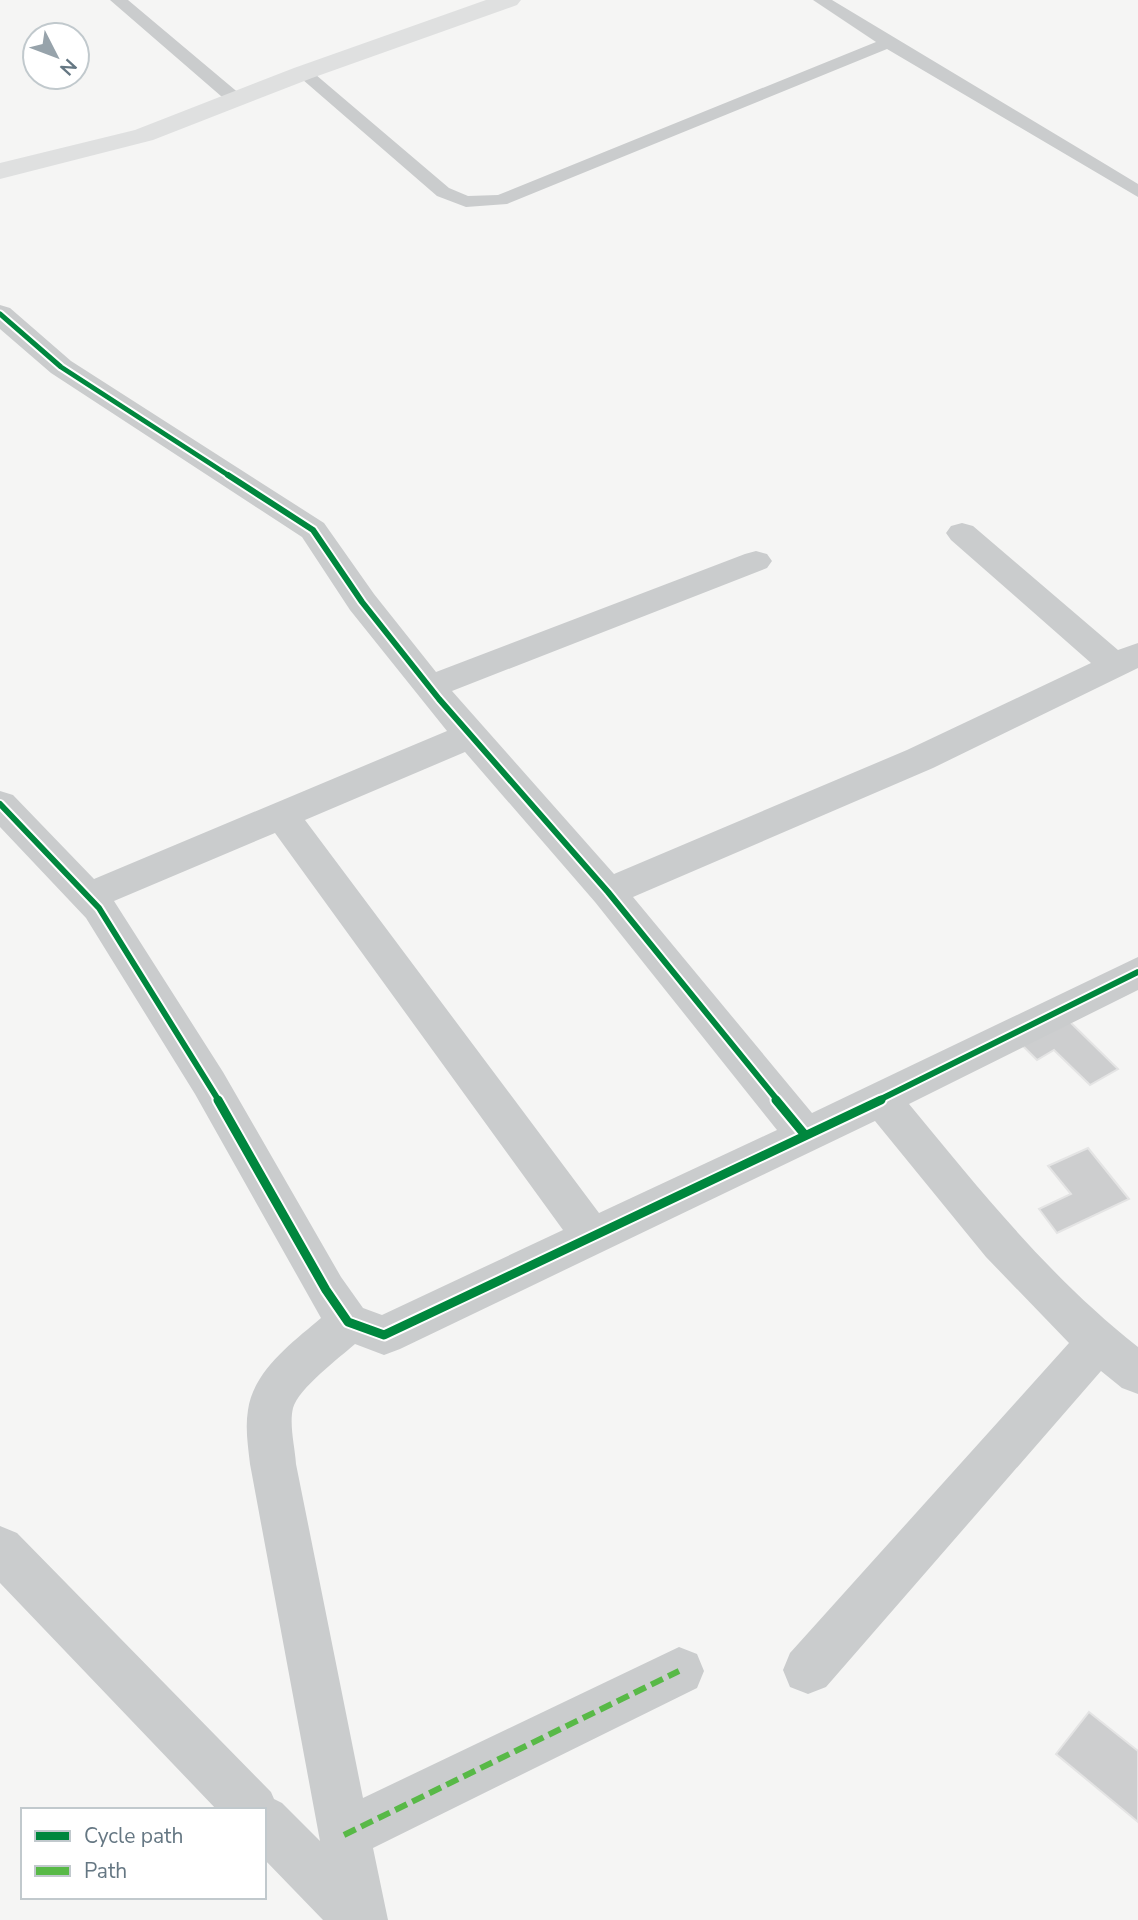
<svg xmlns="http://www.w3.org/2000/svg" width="1138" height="1920" font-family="'Nunito Sans',sans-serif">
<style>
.building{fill:#cdcecf;stroke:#e4e4e4;stroke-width:2}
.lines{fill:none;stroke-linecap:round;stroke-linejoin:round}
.lane{fill:#cacccd;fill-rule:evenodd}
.street{fill:#cacccd;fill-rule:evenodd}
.secondary{fill:#dfe0e0;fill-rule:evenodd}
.quiet{stroke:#58b947;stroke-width:6;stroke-dasharray:13 6;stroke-linecap:butt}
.cycleway-far2-casing{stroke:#fff;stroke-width:9}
.cycleway-far1-casing{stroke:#fff;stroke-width:10}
.cycleway-casing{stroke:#fff;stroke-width:13}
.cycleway-far2{stroke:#00873e;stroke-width:5}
.cycleway-far1{stroke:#00873e;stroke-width:6}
.cycleway{stroke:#00873e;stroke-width:9}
</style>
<rect width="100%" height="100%" fill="#f5f5f4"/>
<path class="building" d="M1065,1017L1118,1069L1090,1085L1054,1050L1037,1060L1020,1043Z
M1088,1148L1129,1199L1057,1233L1039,1209L1071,1194L1048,1166Z
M1089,1712L1138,1751V1822L1056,1754Z"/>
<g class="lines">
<path class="lane" d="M110,0H128L241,95L244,99L241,103H229Z
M813,0H832L1105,164L1138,184V197L887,49L507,204L466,207L437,196L295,73L303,68L309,69L449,188L468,196L498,195L876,42Z"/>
<path class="street" d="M0,305L10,308L71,361L324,523L374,594L436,672L745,554L756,551L767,554L772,561L767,568L452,691L614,874L907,750L1091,663L951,540L946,533L951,526L962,523L973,526L1118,650L1138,643V668L933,768L633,897L812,1113L1138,957V990L909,1104C980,1190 1050,1278 1138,1347V1394L1122,1388L1101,1371L826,1687L808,1694L790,1687L783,1670L790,1653L1069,1343L986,1257L875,1121L400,1349L384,1355L355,1344C339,1358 299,1388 293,1408C289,1425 295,1447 296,1464L363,1798L679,1647L697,1654L704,1671L697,1688L373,1848L388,1920H323L264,1859V1810H217L0,1583V1526L17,1533L271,1792L274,1799L282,1803L320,1841L250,1464C248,1446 245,1428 248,1410C253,1371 293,1342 321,1318L195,1094L86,918L0,827V791L13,795L94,879L447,731L350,610L302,537L51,373L0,329ZM465,752L595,902L777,1130L599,1213L305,820ZM275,833L563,1230L382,1315L363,1308L341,1277L223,1072L114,901Z"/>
<path class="secondary" d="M486,0H521L517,5L312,78L153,140L0,179V163L135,130L294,68Z"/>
<path class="quiet" d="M344,1835L679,1671"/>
<g class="cycleway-far2-casing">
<path id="cycleway-far2" d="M0,314L61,367L231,477"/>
</g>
<g class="cycleway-far1-casing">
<path id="cycleway-far1" d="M228,475L313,530L362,602L439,699L608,892L778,1101
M0,804L99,908L219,1101
M877,1101L1138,972"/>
</g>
<g class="cycleway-casing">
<path id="cycleway" d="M218,1100L326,1290L348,1322L384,1335L881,1100
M776,1100L805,1135"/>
</g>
<use href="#cycleway-far2" class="cycleway-far2"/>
<use href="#cycleway-far1" class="cycleway-far1"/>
<use href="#cycleway" class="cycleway"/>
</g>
<rect x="21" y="1808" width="245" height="91" fill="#ffffff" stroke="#c1c9cd" stroke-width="2"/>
<rect x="35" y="1831" width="35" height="10" fill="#00873e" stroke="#c1c9cd" stroke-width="2"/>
<text x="84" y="1843" font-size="21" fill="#657783">Cycle path</text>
<rect x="35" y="1866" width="35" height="10" fill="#58b947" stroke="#c1c9cd" stroke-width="2"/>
<text x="84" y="1878" font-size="21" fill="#657783">Path</text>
<g transform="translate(56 56) rotate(132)"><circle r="33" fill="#ffffff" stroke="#c1c9cd" stroke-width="2"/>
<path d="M0-5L12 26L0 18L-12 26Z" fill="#97a3ab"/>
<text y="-10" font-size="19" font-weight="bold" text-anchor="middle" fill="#657783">N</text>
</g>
</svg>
